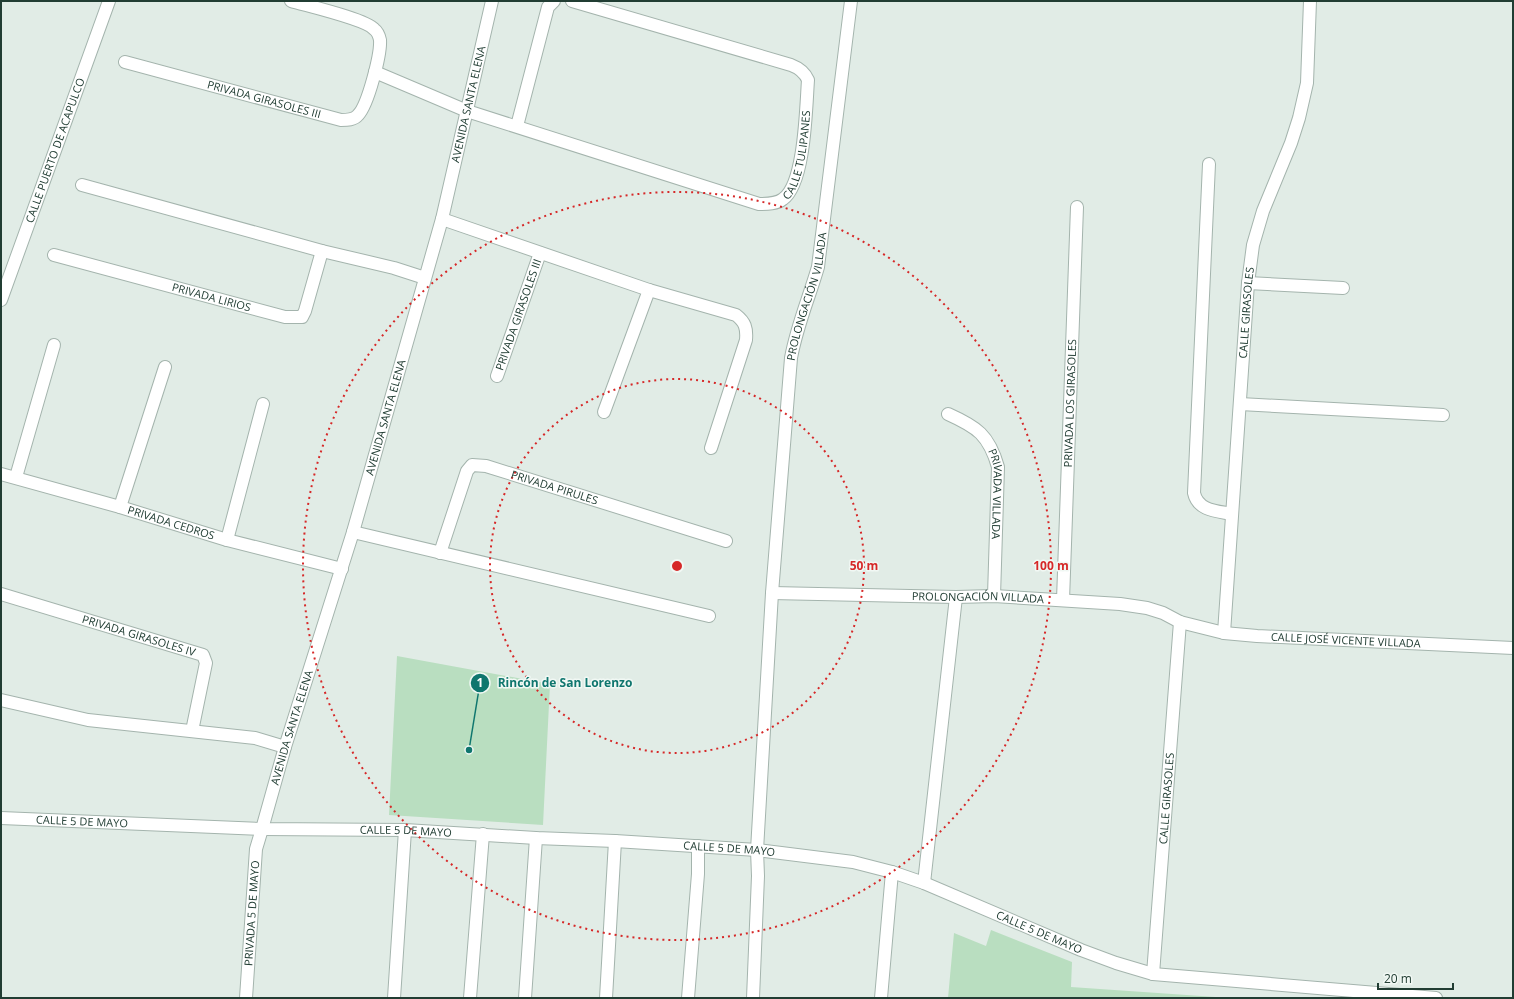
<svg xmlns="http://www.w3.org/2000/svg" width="1514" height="999" font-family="'Open Sans',sans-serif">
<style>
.green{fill:#b9dec0}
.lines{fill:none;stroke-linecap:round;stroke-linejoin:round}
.minor-casing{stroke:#a4b4ad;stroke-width:14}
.minor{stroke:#fff;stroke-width:12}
.ring{fill:none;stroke:#d62828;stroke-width:2;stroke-dasharray:2 4}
.labels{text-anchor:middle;stroke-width:3;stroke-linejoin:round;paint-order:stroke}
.street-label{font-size:11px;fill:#213d33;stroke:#f1f8f4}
.centre{fill:#d62828;stroke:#f1f8f4;stroke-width:2}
.ring-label{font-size:12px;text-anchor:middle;font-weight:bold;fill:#d62828;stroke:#f1f8f4;stroke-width:3;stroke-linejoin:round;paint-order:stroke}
.leader{fill:none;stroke:#0f766e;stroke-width:1.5}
.callout-dot{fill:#0f766e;stroke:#f1f8f4;stroke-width:1.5}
.mark-label{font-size:12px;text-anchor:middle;font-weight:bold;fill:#fff}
.callout-label{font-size:12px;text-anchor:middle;font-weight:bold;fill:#0f766e;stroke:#f1f8f4;stroke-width:3;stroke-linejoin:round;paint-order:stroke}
</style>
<rect width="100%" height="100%" fill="#e1ece6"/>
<path class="green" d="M397,656L550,684L543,825L389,815Z
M991,930L1072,962L1071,987L1230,998H948L954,933L986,946Z"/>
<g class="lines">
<g class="minor-casing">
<g id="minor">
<path id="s1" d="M125,62L341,120C347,120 354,120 358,115C368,105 381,54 380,40C379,35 378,32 374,29C365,19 308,6 291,1"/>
<path id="s2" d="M375,72L467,111L759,204C767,204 777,204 783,199C805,184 806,107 808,80C805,73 799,68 791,65L572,1"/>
<path d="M517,126L548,7L554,1"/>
<path d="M1209,164L1194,493C1198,511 1217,511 1232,514"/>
<path d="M82,185L322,251L394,268L425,278"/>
<path d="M442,219L649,290L736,315C745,322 747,328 746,340L711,448"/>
<path id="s3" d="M54,255L285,317H302L305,311L322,251"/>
<path d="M1248,283L1343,288"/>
<path id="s4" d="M1,300L109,1"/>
<path id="s5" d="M497,376L540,253"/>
<path d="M1240,404L1443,415"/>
<path d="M604,412L649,290"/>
<path id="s6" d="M948,414C977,427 989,435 998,467L994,596"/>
<path id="s7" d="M1,474L120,507L227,540L342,569"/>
<path d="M16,477L54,345"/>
<path d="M120,507L165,367"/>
<path d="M353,532L709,616"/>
<path d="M227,540L263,404"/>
<path id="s8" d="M440,553L467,471L472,465L486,466L726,541"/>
<path id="s9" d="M772,593L956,597L994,596L1120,604L1147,608L1163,613L1180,622L1224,633L1257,636L1513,648"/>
<path id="s10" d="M1,594L203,655L206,663L192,731"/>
<path id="s11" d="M1063,600L1077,207"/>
<path id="s12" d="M1224,633L1248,283L1253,245L1263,211L1291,143L1299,118L1307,83L1310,1"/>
<path d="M1,700L88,720L255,738L285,747"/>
<path id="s13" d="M1,818L262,829L405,830L536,838L615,841L757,850L853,862L892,872L924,883L1081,950L1116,963L1153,974L1436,998"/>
<path d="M924,883L956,597"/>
<path id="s14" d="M1153,974L1180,622"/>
<path id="s15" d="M246,998L256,849L262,829L285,747L353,532L442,219L492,1"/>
<path d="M394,998L405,830"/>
<path d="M470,998L483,834"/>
<path d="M525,998L536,838"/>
<path d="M606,998L615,841"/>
<path d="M688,998L698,874V846"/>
<path id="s16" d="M753,998L758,876L757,850L772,593L791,358C797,325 809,298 818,267L851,1"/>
<path d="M881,998L892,872"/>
</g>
</g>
<use href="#minor" class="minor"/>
</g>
<g class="ring">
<circle cx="677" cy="566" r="187"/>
<circle cx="677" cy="566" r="374"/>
</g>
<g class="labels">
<g class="street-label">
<text dy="4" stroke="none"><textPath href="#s1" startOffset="144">PRIVADA GIRASOLES III</textPath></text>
<text dy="4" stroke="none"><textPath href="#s15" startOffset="924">AVENIDA SANTA ELENA</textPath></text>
<text dy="4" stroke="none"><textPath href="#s4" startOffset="159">CALLE PUERTO DE ACAPULCO</textPath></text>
<text dy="4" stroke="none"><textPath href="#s2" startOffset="479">CALLE TULIPANES</textPath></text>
<text dy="4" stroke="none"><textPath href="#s3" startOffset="163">PRIVADA LIRIOS</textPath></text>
<text dy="4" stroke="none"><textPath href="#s16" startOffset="705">PROLONGACIÓN VILLADA</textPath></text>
<text dy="4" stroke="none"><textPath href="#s12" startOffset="321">CALLE GIRASOLES</textPath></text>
<text dy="4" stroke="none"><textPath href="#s5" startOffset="65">PRIVADA GIRASOLES III</textPath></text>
<text dy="4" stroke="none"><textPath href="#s11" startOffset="197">PRIVADA LOS GIRASOLES</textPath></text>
<text dy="4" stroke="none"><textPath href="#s15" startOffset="600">AVENIDA SANTA ELENA</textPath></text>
<text dy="4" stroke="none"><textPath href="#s8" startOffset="180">PRIVADA PIRULES</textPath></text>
<text dy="4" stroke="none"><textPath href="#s6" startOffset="103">PRIVADA VILLADA</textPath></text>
<text dy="4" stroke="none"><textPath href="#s7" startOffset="177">PRIVADA CEDROS</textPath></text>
<text dy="4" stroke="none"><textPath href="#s9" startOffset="206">PROLONGACIÓN VILLADA</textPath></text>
<text dy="4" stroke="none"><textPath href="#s10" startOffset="144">PRIVADA GIRASOLES IV</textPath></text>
<text dy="4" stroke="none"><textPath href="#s9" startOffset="579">CALLE JOSÉ VICENTE VILLADA</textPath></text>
<text dy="4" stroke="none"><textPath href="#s15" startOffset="276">AVENIDA SANTA ELENA</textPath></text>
<text dy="4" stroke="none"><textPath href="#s14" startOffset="176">CALLE GIRASOLES</textPath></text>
<text dy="4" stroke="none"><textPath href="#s13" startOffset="81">CALLE 5 DE MAYO</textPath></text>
<text dy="4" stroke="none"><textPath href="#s13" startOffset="405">CALLE 5 DE MAYO</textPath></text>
<text dy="4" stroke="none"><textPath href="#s13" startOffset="729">CALLE 5 DE MAYO</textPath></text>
<text dy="4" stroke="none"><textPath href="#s15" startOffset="85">PRIVADA 5 DE MAYO</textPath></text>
<text dy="4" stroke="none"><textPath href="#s13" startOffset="1053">CALLE 5 DE MAYO</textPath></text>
</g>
</g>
<circle cx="677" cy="566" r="6" class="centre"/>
<g class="ring-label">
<text x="864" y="570">50 m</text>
<text x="1051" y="570">100 m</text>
</g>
<path class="leader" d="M469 750L480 683"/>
<g class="callout-dot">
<circle cx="469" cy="750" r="4"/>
<circle cx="480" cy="683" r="10"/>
</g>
<g class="mark-label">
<text x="480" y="687">1</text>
</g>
<g class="callout-label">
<text x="565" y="687">Rincón de San Lorenzo</text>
</g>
<rect width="1514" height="999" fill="none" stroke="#213d33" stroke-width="4"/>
<path d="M1378 983v6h75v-6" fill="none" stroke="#213d33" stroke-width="2"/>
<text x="1384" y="983" font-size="12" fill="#213d33" stroke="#f1f8f4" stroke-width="3" paint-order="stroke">20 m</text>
</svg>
